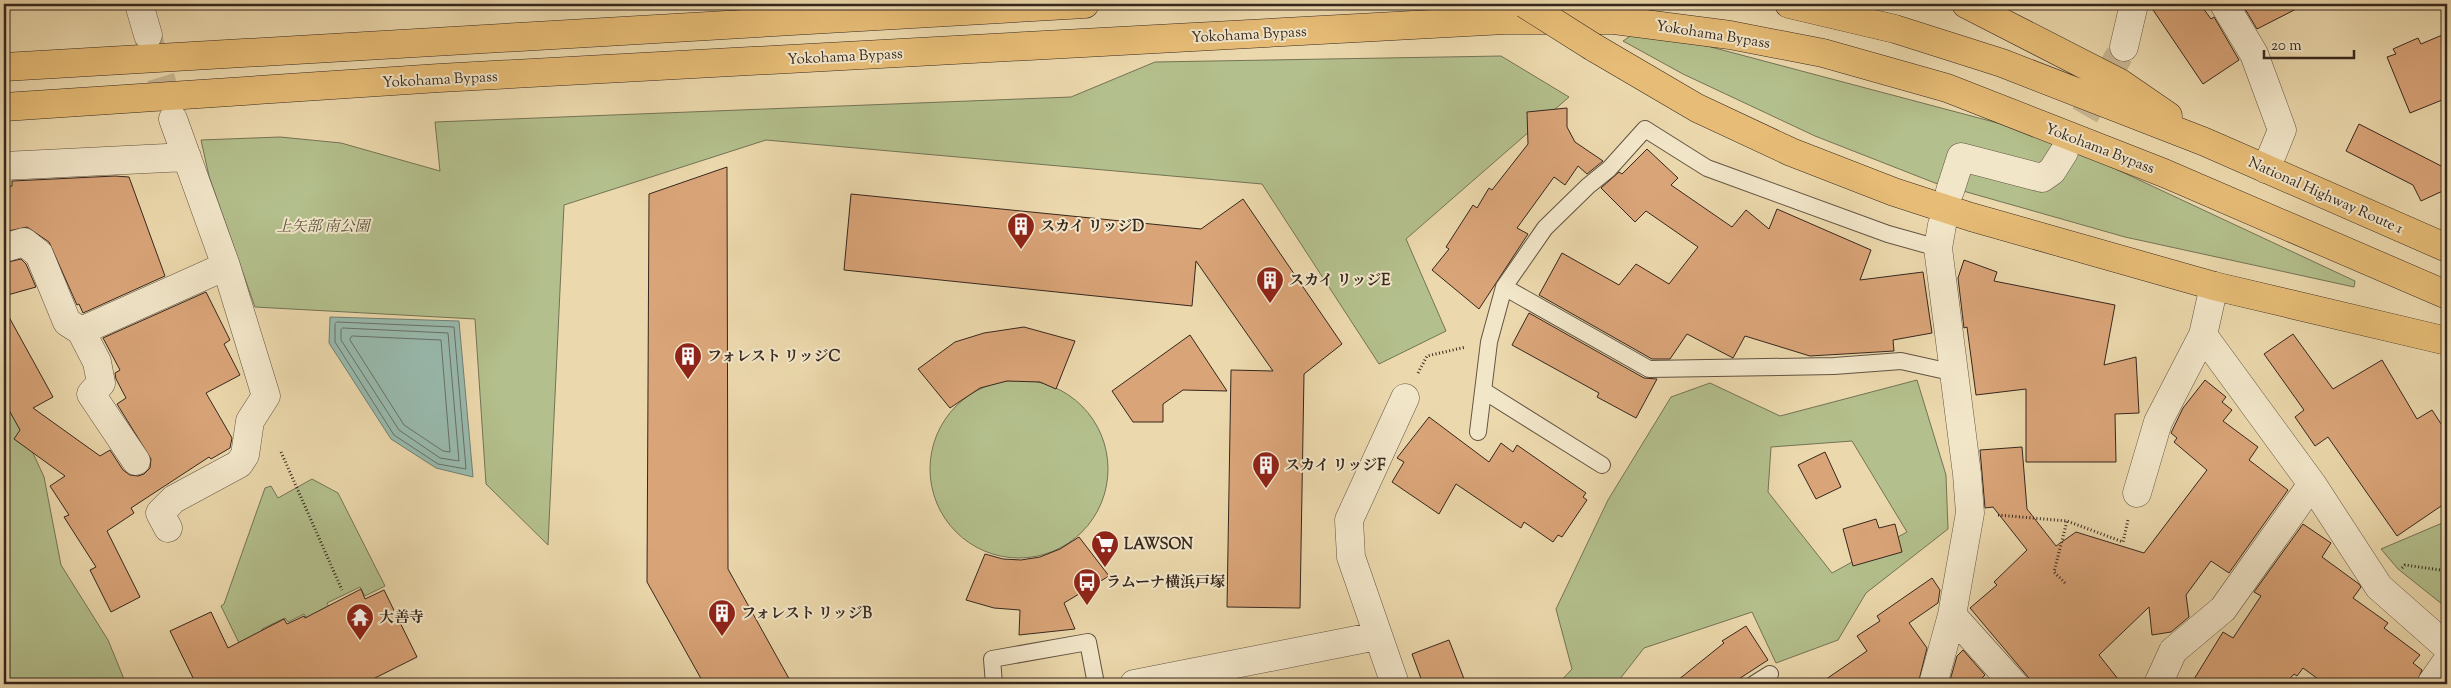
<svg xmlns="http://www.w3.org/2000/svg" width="2451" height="688" font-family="'Sorts Mill Goudy','Noto Serif JP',serif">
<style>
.green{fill:#b3bf8c;stroke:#747355;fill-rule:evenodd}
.water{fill:#98b9ad;stroke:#717f74}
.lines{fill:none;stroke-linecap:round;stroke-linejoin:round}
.shore{stroke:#677066;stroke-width:1}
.building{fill:#d9a478;stroke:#36271e}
.minor-tunnel{stroke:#c7b590;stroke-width:28;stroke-dasharray:28 14;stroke-linecap:butt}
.service-casing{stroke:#635342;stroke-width:18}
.minor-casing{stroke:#635342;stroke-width:29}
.trunk-casing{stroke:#36271e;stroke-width:29}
.path{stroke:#36271e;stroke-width:3;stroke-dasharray:1 2.5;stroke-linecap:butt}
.service{stroke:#f2e6c9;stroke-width:16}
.minor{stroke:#f2e6c9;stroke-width:28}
.trunk{stroke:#e6bc76;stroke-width:28}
.trunk-bridge-casing{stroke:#36271e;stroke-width:29;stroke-linecap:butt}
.trunk-bridge{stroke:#e6bc76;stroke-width:28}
.labels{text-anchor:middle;stroke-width:4;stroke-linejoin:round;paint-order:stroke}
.street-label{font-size:15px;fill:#36271e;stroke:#f2e6c9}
.park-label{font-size:15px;font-style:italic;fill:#554d3a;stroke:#f2e6c9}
.poi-label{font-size:15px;font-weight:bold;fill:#36271e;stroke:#f2e6c9;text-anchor:start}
</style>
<rect width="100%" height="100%" fill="#ebd8ac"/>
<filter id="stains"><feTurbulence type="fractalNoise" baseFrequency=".004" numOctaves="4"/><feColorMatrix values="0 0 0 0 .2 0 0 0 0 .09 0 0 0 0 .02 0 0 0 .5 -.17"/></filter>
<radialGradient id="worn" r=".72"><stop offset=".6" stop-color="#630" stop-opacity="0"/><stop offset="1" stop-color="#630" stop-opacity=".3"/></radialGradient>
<path class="green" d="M1632,35L1677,38L2043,135L2355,281L2354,287L2125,237L1935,183L1815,136L1683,74L1623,41Z
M1501,56L1569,97L1406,239L1446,331L1379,364L1262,184L766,140L564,205L548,545L486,484L475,319L255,307L209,176L201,140L280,137L341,143L440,171L435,122L1071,97L1155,62Z
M930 469a89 89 0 1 1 178 0a89 89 0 1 1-178 0Z
M1917,380L1946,475L1948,529L1866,593L1838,640L1776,663L1752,612L1644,648L1616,684H1558L1572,669L1556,609L1608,500L1671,397L1710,383L1780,416ZM1852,441L1907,532L1832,573L1768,492L1771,447Z
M4,390L44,477L61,565L108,640L126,684H4Z
M312,479L338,493L385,586L365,596L360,587L327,603L331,611L309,622L304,614L288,622L285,618L262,629L263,633L240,645L221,606L224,604L265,488L271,486L278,498Z
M2447,521V608L2398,569L2381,549Z"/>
<path class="water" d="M330,317L459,321L473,477L436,468L391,439L329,343Z"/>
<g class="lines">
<path class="shore" d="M337,322L454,327L466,469L438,464L394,435L335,342V324Z
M343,328L448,333L459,461L440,458L399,430L341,340V330Z
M352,336L441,340L450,452L443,451L404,425L350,340Z"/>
</g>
<path class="building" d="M2149,4H2200L2211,19L2214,17L2239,60L2203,84Z
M2242,4H2306L2257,29Z
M2447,33V98L2410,113L2387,57L2396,54L2393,49L2418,38L2421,44Z
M1567,108V127L1575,142L1603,161L1587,174L1578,166L1565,185L1554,177L1517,228L1528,234L1479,309L1432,270L1449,249L1446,247L1473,205L1477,208L1489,188L1492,190L1528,144L1527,112Z
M2359,124L2447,169V189L2421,201L2413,185L2346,151Z
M1647,149L1678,178L1671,185L1732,227L1746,210L1769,229L1777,209L1871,250L1860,280L1923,272L1932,333L1893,340L1894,351L1810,356L1745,336L1733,358L1687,334L1670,359H1652L1539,295L1562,253L1619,285L1636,264L1669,284L1698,247L1646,211L1635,222L1601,188L1619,172L1622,174Z
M727,167L728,569L792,684H704L647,582L649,194Z
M115,176L129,177L165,276L83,313L79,304L77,305L49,242L27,227L4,232V187L12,186V181Z
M851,194L1201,229L1243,199L1342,344L1304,374L1300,608L1227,607L1231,370L1273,371L1196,261L1192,306L844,270Z
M21,259L26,264L36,287L4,296V263Z
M1964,260L1997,272L1994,281L2115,305L2104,365L2136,357L2139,413L2115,414L2116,462H2026V389L1976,395L1967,327L1964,328L1958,278Z
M206,292L230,340L224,344L240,375L206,393L232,438L230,448L211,459L209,457L131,508L134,513L107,531L140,597L111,612L90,570L96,567L64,517L69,515L50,486L65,476L14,439L20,430L4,401V308L53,397L33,408L100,456L110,450L123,470L130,475L138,476L144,474L150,468L151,459L117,404L126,398L116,379L115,373L120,370L103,338Z
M1529,313L1644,378L1657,379L1636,418L1597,397L1599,393L1512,345Z
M1024,327L1075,341L1056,389L1040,382L1007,381L980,388L950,408L918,369L955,342L984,333Z
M2293,334L2333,389L2382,360L2417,419L2432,410L2447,433V502L2397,536L2328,437L2315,446L2295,417L2304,410L2264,354Z
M1190,335L1227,391L1183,390L1163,404V422H1133L1112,391Z
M2205,380L2226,397L2222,402L2232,410L2223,421L2258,447L2249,460L2288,490L2229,573L2211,561L2186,595L2189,617L2171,632L2152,635L2149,607L2099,655L2122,684H2034L1970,608L1997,585L1994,582L2027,550L1993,507L1985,508L1980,450L2022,447L2027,509L2056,546L2076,532L2144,553L2207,470L2174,442L2177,438L2171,433L2183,408Z
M1429,417L1489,462L1501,443L1513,452L1517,445L1586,493L1583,497L1587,500L1562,537L1558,535L1553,542L1524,522L1521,528L1456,484L1439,514L1392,482L1404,462L1397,458Z
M1825,452L1841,487L1816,499L1798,465Z
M1876,519L1879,528L1895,524L1902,552L1853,566L1843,529Z
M2303,524L2331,543L2322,557L2359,584L2361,587L2353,598L2388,623L2384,628L2420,655L2413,663L2422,670L2416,684H2325L2303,668L2297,676L2294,674L2285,684H2191L2223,632L2233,638L2261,596L2254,592Z
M1079,537L1109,576L1064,603L1075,629L1019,635L1020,610L994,608L966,600L985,554L1003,559L1021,560L1040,557L1060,549Z
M1932,578L1940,590L1938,603L1909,623L1927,648L1918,684H1819L1867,651L1857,636L1880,621L1877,616Z
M361,589L365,599L384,590L417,657L363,684H196L170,631L211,612L228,648L284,619L287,624L304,616L305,618Z
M1746,626L1768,660L1731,684H1673L1724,643L1722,641Z
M1449,640L1466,684H1423L1412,654Z
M1963,650L1985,675L1976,684H1949L1957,656Z"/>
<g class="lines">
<path class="minor-tunnel" d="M148,37L173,117
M2064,152L2124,47"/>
<g class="service-casing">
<path id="service" d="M1504,287L1649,369L1834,366L1901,361L1955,373
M1484,391L1602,465
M1478,432L1489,342L1504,287L1545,228L1588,186L1609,169L1645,129L1707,168L1888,234L1938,248
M994,684L992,659L1088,642L1096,684
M1754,684L1770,674"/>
</g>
<g class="minor-casing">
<path id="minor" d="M139,4L148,35
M2224,4L2254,54L2282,130L2266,169
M2124,47L2134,4
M4,166L187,157
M1950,191L1961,157L2042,178L2052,171L2064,152
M4,248L24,242L39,254L67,322L81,331L97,362L101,383L91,394L136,461
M2214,286L2203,335L2312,484L2379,587L2447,647
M81,331L226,266
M2137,493L2158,422L2203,335
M168,528L160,513L174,499L239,464L245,455L250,421L266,396L226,266L173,119
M1952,615L2014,684
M1134,684L1377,636
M1395,684L1351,557L1349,520L1405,398
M1933,684L1952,615L1970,513L1967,474L1938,248L1942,225
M2158,684L2173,651L2223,609L2312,484
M2431,684L2447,661"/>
</g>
<g class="trunk-casing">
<path id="trunk" d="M1789,4L1895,29L2002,63L2205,142L2447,248
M1966,4L2120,83L2168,116
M1593,47L1697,108L1791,152L1894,192L1971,217L2214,286L2447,341
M4,67L1085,4
M4,107L439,78L1505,20H1614L1730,35L1823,53L1947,88L2164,173L2447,295"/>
</g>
<path class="path" d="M1418,373L1427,356L1466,347
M281,452L342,590
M1998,515L2067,521L2123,542L2128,520
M2402,568L2405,565L2447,571
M2065,583L2054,572L2067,521"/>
<use href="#service" class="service"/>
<use href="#minor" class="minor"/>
<use href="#trunk" class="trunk"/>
<g class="trunk-bridge-casing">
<path id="trunk-bridge" d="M1525,4L1593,47"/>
</g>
<use href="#trunk-bridge" class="trunk-bridge"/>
</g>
<defs>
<g id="building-pin" transform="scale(1.4375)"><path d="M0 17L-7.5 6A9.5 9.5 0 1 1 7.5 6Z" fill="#8f2418" stroke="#f2e6c9"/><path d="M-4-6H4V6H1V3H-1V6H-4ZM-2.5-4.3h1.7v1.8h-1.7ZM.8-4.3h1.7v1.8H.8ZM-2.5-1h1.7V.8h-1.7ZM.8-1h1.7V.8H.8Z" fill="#fff"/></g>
<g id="supermarket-pin" transform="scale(1.4375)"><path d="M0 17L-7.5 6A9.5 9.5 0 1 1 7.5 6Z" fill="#8f2418" stroke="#f2e6c9"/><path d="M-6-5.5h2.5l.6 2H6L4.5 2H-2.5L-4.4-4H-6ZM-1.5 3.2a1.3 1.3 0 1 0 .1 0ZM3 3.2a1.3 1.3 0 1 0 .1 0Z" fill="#fff"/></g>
<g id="bus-pin" transform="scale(1.4375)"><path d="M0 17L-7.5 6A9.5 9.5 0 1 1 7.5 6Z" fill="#8f2418" stroke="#f2e6c9"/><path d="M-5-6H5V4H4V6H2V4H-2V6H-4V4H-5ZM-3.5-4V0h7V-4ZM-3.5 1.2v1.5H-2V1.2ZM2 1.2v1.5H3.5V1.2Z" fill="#fff"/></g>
<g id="temple-pin" transform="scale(1.4375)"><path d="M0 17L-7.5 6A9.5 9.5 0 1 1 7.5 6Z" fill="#8f2418" stroke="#f2e6c9"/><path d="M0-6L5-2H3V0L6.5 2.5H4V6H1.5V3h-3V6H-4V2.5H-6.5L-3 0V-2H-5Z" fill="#fff"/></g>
</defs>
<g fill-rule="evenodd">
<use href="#building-pin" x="1021" y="226"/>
<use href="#building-pin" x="1270" y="280"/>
<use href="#building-pin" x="688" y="356"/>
<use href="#building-pin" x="1266" y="465"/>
<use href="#supermarket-pin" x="1105" y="544"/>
<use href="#bus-pin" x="1087" y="582"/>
<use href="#building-pin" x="722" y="613"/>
<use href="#temple-pin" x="360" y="617"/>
</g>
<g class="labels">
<g class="street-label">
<text transform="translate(1249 34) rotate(-3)" y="5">Yokohama Bypass</text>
<text transform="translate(1713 34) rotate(9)" y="5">Yokohama Bypass</text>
<text transform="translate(845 56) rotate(-3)" y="5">Yokohama Bypass</text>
<text transform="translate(440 79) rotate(-3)" y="5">Yokohama Bypass</text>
<text transform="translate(2100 148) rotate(21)" y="5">Yokohama Bypass</text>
<text transform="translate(2326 195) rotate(24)" y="5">National Highway Route 1</text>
</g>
<g class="park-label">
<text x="323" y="231">上矢部 南公園</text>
</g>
<g class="poi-label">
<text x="1040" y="231">スカイ リッジD</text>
<text x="1289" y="285">スカイ リッジE</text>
<text x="707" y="361">フォレスト リッジC</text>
<text x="1285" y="470">スカイ リッジF</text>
<text x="1124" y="549">LAWSON</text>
<text x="1106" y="587">ラムーナ横浜戸塚</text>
<text x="741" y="618">フォレスト リッジB</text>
<text x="379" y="622">大善寺</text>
</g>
</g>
<rect width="2451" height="688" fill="none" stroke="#ebd8ac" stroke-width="20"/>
<rect x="5" y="5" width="2441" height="678" fill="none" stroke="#36271e" stroke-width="2.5"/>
<rect x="10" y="10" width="2431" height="668" fill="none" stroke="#36271e"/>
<path d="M2264 50v8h90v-8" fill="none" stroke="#36271e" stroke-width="2.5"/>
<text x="2271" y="50" font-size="15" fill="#36271e" stroke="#f2e6c9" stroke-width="4" paint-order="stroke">20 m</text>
<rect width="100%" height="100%" filter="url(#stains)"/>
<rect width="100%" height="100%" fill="url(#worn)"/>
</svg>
